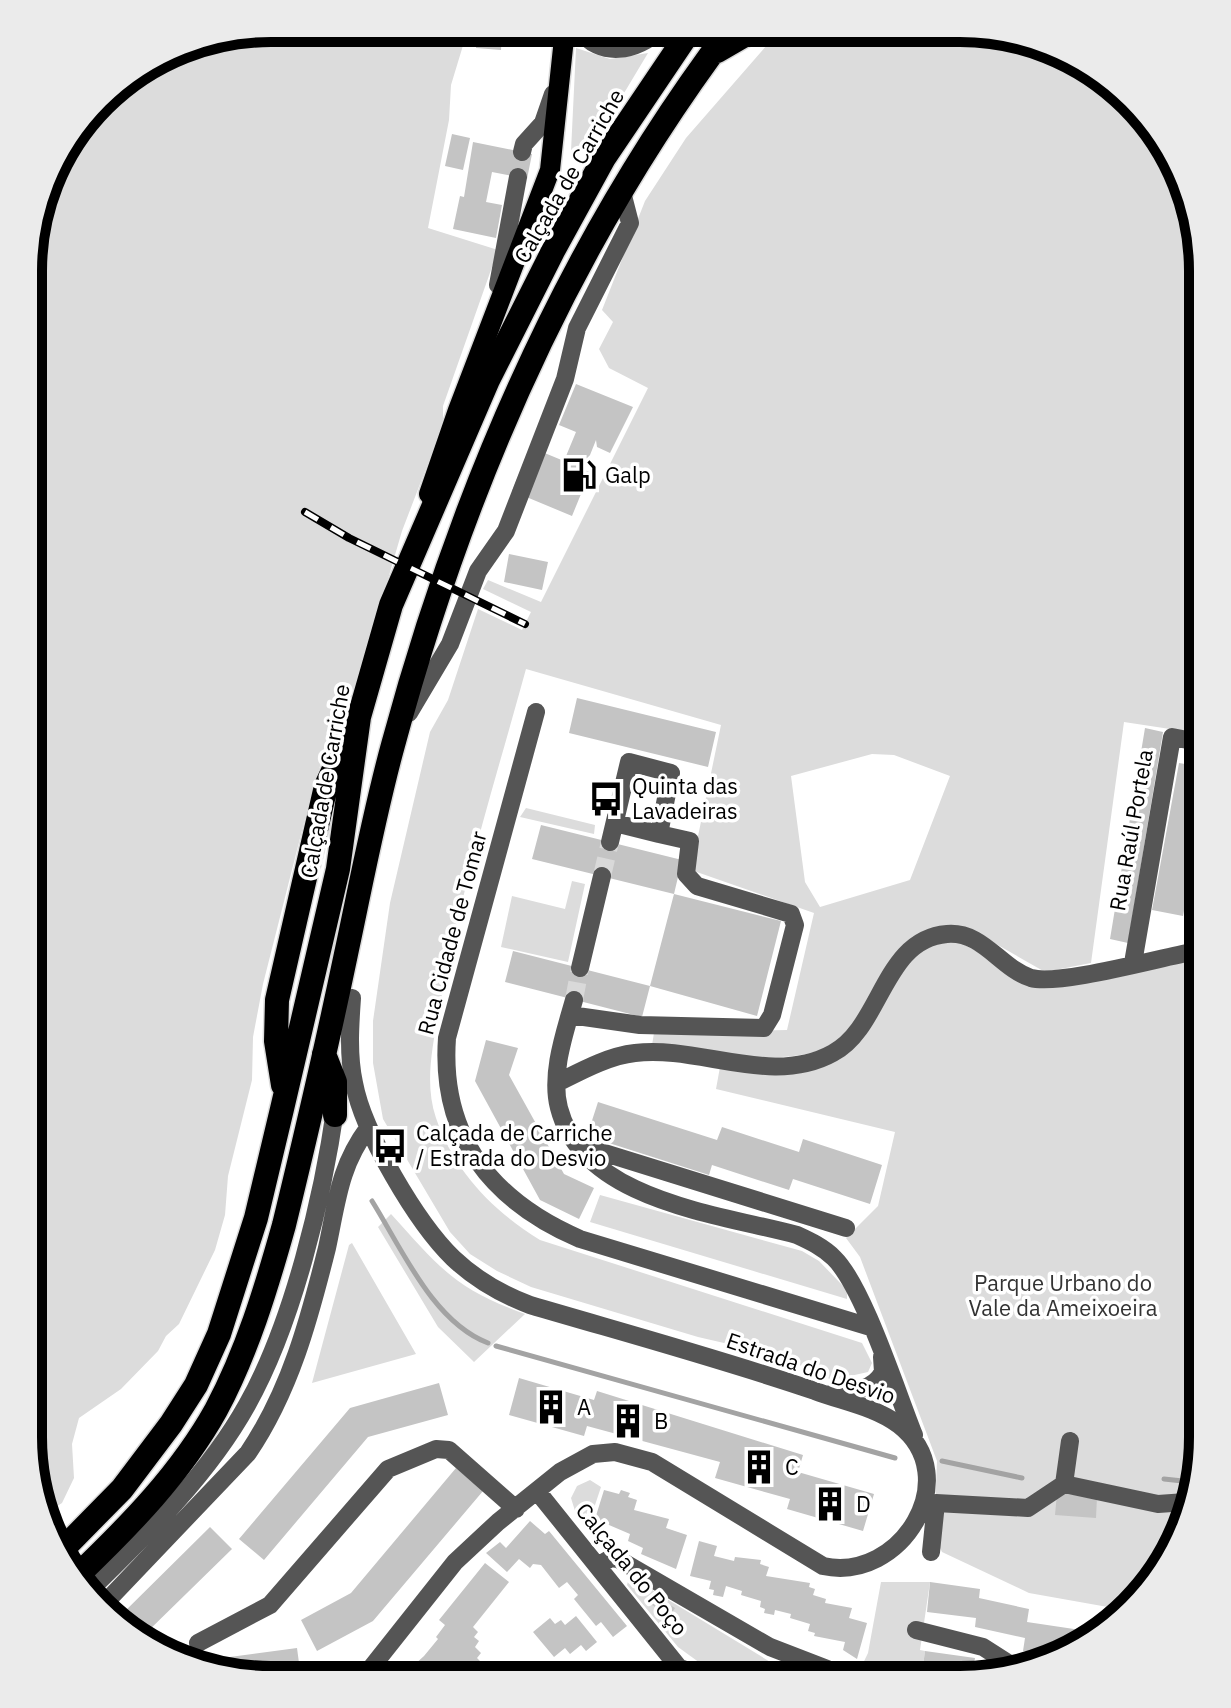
<svg xmlns="http://www.w3.org/2000/svg" width="1231" height="1708" font-family="'IBM Plex Sans',sans-serif">
<style>
.green{fill:#dcdcdc;fill-rule:evenodd}
.lines{fill:none;stroke-linecap:round;stroke-linejoin:round}
.stream{stroke:#a3a3a3;stroke-width:5}
.building{fill:#c4c4c4}
.minor-tunnel{stroke:#d9d9d9;stroke-width:18;stroke-dasharray:18 9;stroke-linecap:butt}
.major-casing{stroke:#dbdbdb;stroke-width:23}
.highway-casing{stroke:#dbdbdb;stroke-width:27}
.minor{stroke:#555;stroke-width:18}
.major{stroke:#000;stroke-width:20}
.highway{stroke:#000;stroke-width:24}
.rail-casing{stroke:#000;stroke-width:8}
.rail{stroke:#fff;stroke-width:5;stroke-dasharray:15;stroke-linecap:butt}
.labels{text-anchor:middle;stroke-width:7;stroke-linejoin:round;paint-order:stroke}
.street-label{font-size:22px;fill:#000;stroke:#fff}
.poi-label{font-size:22px;fill:#000;stroke:#fff;text-anchor:start}
.park-label{font-size:22px;fill:#333;stroke:#fff}
.rim{fill:none;stroke:#000;stroke-width:10}
</style>
<rect width="100%" height="100%" fill="#fff"/>
<path class="green" d="M271,28L468,29L451,85L449,120L428,228L498,250L443,406V424L402,531L350,709L321,763L312,791L263,984L253,1037L252,1080L228,1176L225,1215L215,1250L179,1324L166,1336L158,1351L121,1389L79,1418L72,1444L74,1478L62,1503L46,1513L28,1439L35,1418L28,1407L30,239L60,150L111,88L193,41Z
M780,30H992L1107,78L1178,164L1203,271V734L1124,722L1091,963L1045,972L975,932L920,936C896,968 874,1007 845,1035C805,1075 703,1050 652,1045L654,1033L787,1030L814,913L691,870L721,725L526,669C495,782 459,895 439,1010C433,1045 424,1083 436,1118C454,1171 493,1211 540,1240L862,1343L872,1363L868,1372L832,1380L780,1356L698,1337L531,1287L497,1271L470,1254L450,1232L383,1119L373,1063V1021L390,903L430,732L448,700L478,609L522,630L531,612L483,589L488,580L541,602L648,388L609,368L599,349L613,322L602,310L645,201L686,138ZM872,754L894,755L950,776L910,880L820,907L805,882L791,776Z
M576,48L610,59L648,53L587,155L571,151Z
M526,808L595,825L594,834L520,817Z
M572,881L585,884L568,962L501,947L512,896L565,909Z
M943,934L1023,975L1192,952L1203,956L1202,1453L1162,1572L1119,1609L1029,1593L942,1552L934,1535L937,1461L860,1257L846,1238L878,1206L895,1132L716,1089L720,1067L789,1072L839,1060L856,1044L896,966Z
M600,1195L802,1251L819,1261L847,1290V1299L590,1222Z
M391,1214C439,1267 455,1289 525,1314L474,1362L438,1327L378,1227Z
M352,1243L416,1354L312,1383L349,1245Z
M590,1480L601,1487L591,1517L586,1522L575,1511L571,1498L577,1486Z
M629,1578L634,1579L800,1680L722,1679L678,1647L627,1585Z
M881,1582H930L920,1650L925,1651L921,1680H855L868,1653Z"/>
<g class="lines">
<path class="stream" d="M372,1201C402,1249 433,1322 488,1343
M496,1346L895,1458
M942,1461L1022,1478
M1164,1479L1192,1482"/>
</g>
<path class="building" d="M477,29L502,31L501,50L476,48Z
M452,134L470,138L463,170L445,166Z
M473,142L532,154L527,179L492,172L486,202L502,205L496,238L453,229L460,196L464,197Z
M576,384L633,407L610,453L597,447L596,440L584,470L590,472L572,516L512,491L530,447L564,461L576,432L559,425Z
M509,554L548,562L542,590L504,582Z
M577,698L716,732L708,767L569,733Z
M1145,728L1163,732L1128,943L1110,939Z
M1179,763L1203,767V814L1183,916L1152,910Z
M541,825L682,860L674,894L532,859Z
M674,894L781,921L757,1016L650,986Z
M513,951L650,986L642,1017L505,982Z
M486,1040L518,1048L509,1075L564,1174L594,1188L579,1219L540,1200L475,1081Z
M598,1102L717,1140L722,1127L799,1152L803,1139L882,1165L870,1204L793,1179L789,1190L712,1165L709,1175L587,1136Z
M519,1378L594,1400L597,1391L803,1455L798,1472L874,1494L863,1531L787,1509L790,1499L715,1478L720,1462L587,1426L584,1436L509,1415Z
M439,1383L448,1415L368,1437L264,1560L239,1539L350,1408Z
M456,1468L483,1491L373,1621L317,1651L301,1620L351,1593Z
M604,1490L619,1494L621,1490L630,1493L628,1497L637,1500L634,1510L669,1519L666,1528L687,1535L676,1569L641,1554L643,1548L628,1541L630,1534L595,1519Z
M1057,1493L1097,1497L1096,1518L1055,1515Z
M530,1521L545,1534L549,1531L627,1626L613,1637L601,1622L596,1626L574,1599L578,1595L567,1582L559,1588L541,1565L533,1564L530,1568L519,1559L507,1572L486,1553L500,1542L506,1548Z
M210,1527L232,1549L142,1637L124,1630L116,1620Z
M699,1541L717,1546L714,1556L734,1561L735,1557L761,1560L760,1564L769,1567L766,1576L810,1583L809,1587L815,1589L813,1595L826,1599L825,1603L852,1608L849,1618L867,1623L857,1659L843,1650L845,1642L814,1636L815,1633L808,1631L810,1624L790,1618L791,1614L775,1610L774,1615L764,1613L765,1609L760,1607L761,1601L741,1595L742,1591L726,1586L723,1597L713,1595L714,1590L709,1589L711,1581L690,1576Z
M485,1563L509,1582L473,1627L478,1632L474,1637L479,1641L475,1647L481,1653L477,1658L482,1663L470,1679L395,1678L409,1662L413,1666L424,1656L438,1639L436,1637L445,1625L439,1620Z
M930,1582L980,1589L979,1598L1029,1609L1027,1622L1094,1632L1067,1655L1023,1651L1025,1638L975,1627L976,1618L927,1612Z
M657,1597L675,1608L670,1616L652,1605Z
M576,1616L597,1642L586,1651L581,1645L570,1654L565,1648L554,1657L533,1632L550,1618L555,1624L561,1620L565,1625Z
M297,1648L301,1678H240L200,1661Z
M925,1651L975,1658L972,1677L921,1680Z"/>
<g class="lines">
<path class="minor-tunnel" d="M602,876L610,842
M574,1000L580,968"/>
<g class="major-casing">
<path id="major" d="M429,494L458,410L550,170L565,29"/>
</g>
<g class="highway-casing">
<path id="highway" d="M717,51L755,29
M324,1054L335,1082V1115
M283,1085L276,1041L277,1000L326,786L350,734
M60,1552L122,1489L171,1424L196,1385L219,1334L256,1218L282,1109L338,869L359,717L391,605L488,380L553,251L604,158L691,29
M78,1575C130,1525 181,1473 216,1410C247,1352 266,1289 284,1225C306,1135 327,1045 346,954C361,884 374,814 393,745C462,489 569,242 730,29"/>
</g>
<path class="minor" d="M579,29C599,59 638,52 660,29
M522,152L524,144L543,123L553,94
M498,285L518,177
M536,712L447,1038C440,1137 492,1201 580,1239L870,1327
M409,713L450,644L478,571L506,531L565,379L577,328L630,223L622,192
M610,842L629,762L671,773L659,834L615,823
M1133,963L1172,737L1203,743
M580,968L602,876
M352,998C350,1026 348,1055 354,1083C363,1132 417,1223 453,1258C475,1279 501,1294 530,1305C625,1333 721,1359 815,1391C841,1401 876,1407 899,1425C966,1477 901,1583 823,1566L652,1462L615,1452L593,1454L560,1472L498,1522L455,1562L363,1678
M574,1000C565,1032 550,1074 559,1108C583,1201 719,1214 797,1235C810,1241 823,1247 834,1258C863,1286 897,1393 914,1435
M570,1015L640,1025L764,1028L772,1015L795,925L791,914L697,886L686,874L690,841L659,834
M557,1083C581,1071 608,1056 635,1053C699,1045 772,1087 833,1053C882,1027 883,939 947,934C983,931 1000,968 1031,978C1058,986 1159,958 1192,952L1203,889
M579,1145L846,1228
M831,1394C851,1392 873,1391 883,1372L882,1357
M1064,1484L1070,1441
M537,1491L688,1679
M931,1552L936,1503L1028,1508L1064,1484L1158,1504L1186,1502
M599,1565L611,1558L618,1559L770,1647L827,1669
M90,1590C147,1534 208,1475 247,1405C293,1323 323,1197 336,1104
M103,1605L248,1453C290,1391 309,1320 327,1248C337,1202 339,1167 368,1128
M916,1630L983,1647L1014,1667
M198,1643L270,1605L388,1469L436,1449L449,1450L516,1509
M625,1679L683,1669L688,1673"/>
<use href="#major" class="major"/>
<use href="#highway" class="highway"/>
<g class="rail-casing">
<path id="rail" d="M305,512L349,538L525,624"/>
</g>
<use href="#rail" class="rail"/>
</g>
<defs>
<g id="fuel-bare" transform="scale(2.76)"><path d="M-5.5-6h7V0h2V4h1.3V-2.5L3-4.5l.8-.8L6-3V5H2.5V1h-1V6h-7ZM-4.2-4.7v3.2H.2V-4.7Z" fill="#000" stroke="#fff" stroke-width="2.5" paint-order="stroke"/></g>
<g id="bus-bare" transform="scale(2.76)"><path d="M-5-6H5V4H4V6H2V4H-2V6H-4V4H-5ZM-3.5-4V0h7V-4ZM-3.5 1.2v1.5H-2V1.2ZM2 1.2v1.5H3.5V1.2Z" fill="#000" stroke="#fff" stroke-width="2.5" paint-order="stroke"/></g>
<g id="building-bare" transform="scale(2.76)"><path d="M-4-6H4V6H1V3H-1V6H-4ZM-2.5-4.3h1.7v1.8h-1.7ZM.8-4.3h1.7v1.8H.8ZM-2.5-1h1.7V.8h-1.7ZM.8-1h1.7V.8H.8Z" fill="#000" stroke="#fff" stroke-width="2.5" paint-order="stroke"/></g>
</defs>
<g fill-rule="evenodd">
<use href="#fuel-bare" x="579" y="475"/>
<use href="#bus-bare" x="606" y="799"/>
<use href="#bus-bare" x="390" y="1146"/>
<use href="#building-bare" x="551" y="1407"/>
<use href="#building-bare" x="628" y="1421"/>
<use href="#building-bare" x="759" y="1467"/>
<use href="#building-bare" x="830" y="1504"/>
</g>
<g class="labels">
<g class="street-label">
<text transform="translate(569 176) rotate(-60)" y="8">Calçada de Carriche</text>
<text transform="translate(325 781) rotate(-80)" y="8">Calçada de Carriche</text>
<text transform="translate(1131 830) rotate(-80)" y="8">Rua Raúl Portela</text>
<text transform="translate(452 933) rotate(-75)" y="8">Rua Cidade de Tomar</text>
<text transform="translate(811 1368) rotate(19)" y="8">Estrada do Desvio</text>
<text transform="translate(632 1569) rotate(51)" y="8">Calçada do Poço</text>
</g>
<g class="poi-label">
<text x="605" y="483">Galp</text>
<text x="632" y="794">Quinta das<tspan x="632" dy="25">Lavadeiras</tspan></text>
<text x="416" y="1141">Calçada de Carriche<tspan x="416" dy="25">/ Estrada do Desvio</tspan></text>
<text x="577" y="1415">A</text>
<text x="654" y="1429">B</text>
<text x="785" y="1475">C</text>
<text x="856" y="1512">D</text>
</g>
<g class="park-label">
<text x="1063" y="1291">Parque Urbano do<tspan x="1063" dy="25">Vale da Ameixoeira</tspan></text>
</g>
</g>
<path d="M0 0H1231V1708H0ZM271 42H960A229 229 0 0 1 1189 271V1437A229 229 0 0 1 960 1666H271A229 229 0 0 1 42 1437V271A229 229 0 0 1 271 42Z" fill="#ebebeb" fill-rule="evenodd"/>
<path class="rim" d="M271 42H960A229 229 0 0 1 1189 271V1437A229 229 0 0 1 960 1666H271A229 229 0 0 1 42 1437V271A229 229 0 0 1 271 42Z"/>
</svg>
